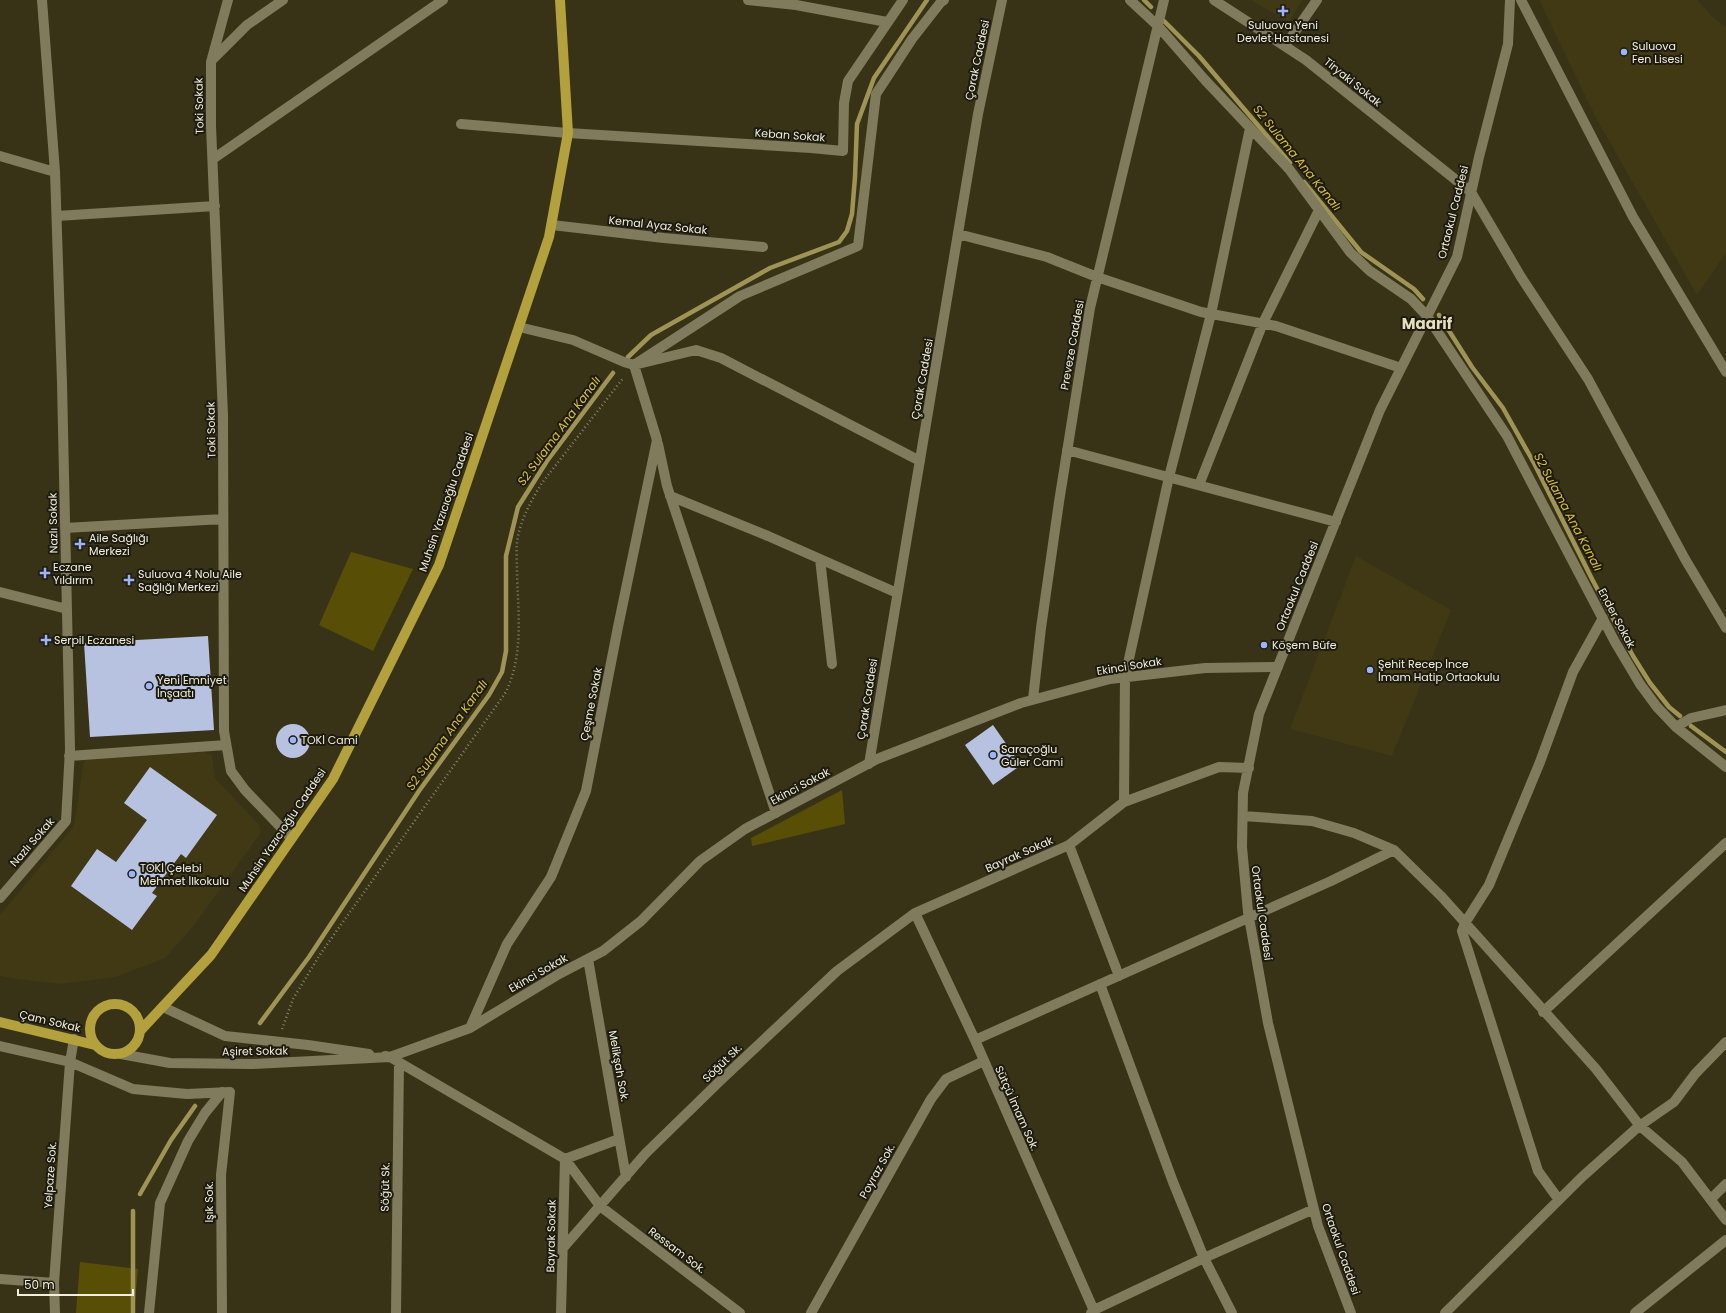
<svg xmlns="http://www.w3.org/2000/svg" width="1726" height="1313" font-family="Poppins,sans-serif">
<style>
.built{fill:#403914}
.green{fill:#594e06}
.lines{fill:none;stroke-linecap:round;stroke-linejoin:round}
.stream{stroke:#9f9456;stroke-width:4.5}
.building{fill:#b7c2e0}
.path{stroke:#87826b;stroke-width:2.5;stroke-dasharray:1 3;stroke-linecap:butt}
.minor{stroke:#807b5c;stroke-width:10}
.major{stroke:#b2a13d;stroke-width:10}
.poi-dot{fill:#9db4fd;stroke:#1d1b0f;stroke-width:1.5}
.labels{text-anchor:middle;stroke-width:4;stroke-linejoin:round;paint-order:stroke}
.poi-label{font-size:11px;fill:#f1eedd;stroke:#1d1b0f;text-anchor:start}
.street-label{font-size:11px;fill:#f1eedd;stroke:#1d1b0f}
.water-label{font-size:12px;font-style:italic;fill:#dac132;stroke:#1d1b0f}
.district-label{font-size:15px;font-weight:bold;fill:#e5dfbd;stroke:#1d1b0f}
</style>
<rect width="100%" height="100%" fill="#383317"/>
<path class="built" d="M1251,0H1302L1289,22Z
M1539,0H1697L1714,18L1726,27V253L1697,295L1596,118Z
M1356,556L1451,610L1392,756L1290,729Z
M204,752L212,756L215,778L260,826V834L192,928L165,958L116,977L60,984L17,979L0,976V915L74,826L84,760Z"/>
<path class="green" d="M351,552L413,569L373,651L319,625Z
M842,790L845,824L752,846L751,838Z
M80,1262L138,1269L134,1313H76Z"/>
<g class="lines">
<path class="stream" d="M1144,0L1151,7
M1164,21L1199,56L1290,163
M1304,182L1361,252L1414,289L1423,299
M1439,315L1472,367L1503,408L1534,463L1592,579L1633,656L1650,683L1669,707L1680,716
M628,357L651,335L770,268L839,242L847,231L852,214L855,177L857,124L874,78L927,0
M1691,726L1726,752
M260,1023L309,957L419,791L489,695L502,672L506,651V556L518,507L547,461L613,373
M140,1194L171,1140L195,1106
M133,1313V1211"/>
</g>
<path class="building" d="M208,636L214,730L90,737L84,643Z
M276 741a17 17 0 1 1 34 0a17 17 0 1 1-34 0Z
M993,725L1021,765L993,785L965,745Z
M150,767L217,815L186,858L181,854L152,893L157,896L132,930L71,886L97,849L116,862L147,820L124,803Z"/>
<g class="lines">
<path class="path" d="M282,1029L293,999L321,953L506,692C524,653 518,614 517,572C517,562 516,551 517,542C520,520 531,501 542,483L624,377"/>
<path class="minor" d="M228,0L211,62V126L223,415L224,731L231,771L245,790L291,838
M748,0L796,5L887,22
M1130,0L1158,26L1205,80L1289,169L1350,252L1370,271L1411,299L1427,316L1507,436L1615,642L1640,684L1657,707L1676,727L1726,767
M1214,0L1306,60L1471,192L1521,277L1588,379L1685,559L1726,628
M1521,0L1633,217L1726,372
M1285,46L1317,0
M213,59L247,25L283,0
M461,124L568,133L811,148L843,151L844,103L848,81L903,0
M0,156L55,172
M213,159L443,0
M57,216L215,206
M552,225L664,238L763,247
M958,234L1047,257L1097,277L1201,312L1276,326L1401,368
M519,327L573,340L624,362L634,365L696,350L721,358L920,461
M658,444L667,486L776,813
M1067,450L1336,522
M1199,485L1263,323L1319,210
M670,496L768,536L897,593
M65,528L223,519
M820,559L832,664
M0,592L67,609
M1033,699L1041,628L1059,502L1090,308L1164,0
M1676,727L1691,718L1726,710
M69,756L226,745
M869,764L978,114L1002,0
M1249,768L1219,767L1124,802L1125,677L1169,477L1211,314L1250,128
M1243,816L1312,821L1354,833L1394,850L1442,897L1596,1069L1640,1126L1682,1162L1726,1220
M1069,845L1119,976
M0,898L66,821L70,749L62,383L55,172L42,0
M915,913L975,1040L1095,1313
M588,959L626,1177
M1100,984L1173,1182L1204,1258L1232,1313
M163,1007L225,1036L308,1045L369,1054
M1543,1012L1726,843
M470,1028L507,944L551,877L586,791L618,627L657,440L634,365L740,296L858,246L876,94L912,39L941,2L944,0
M975,1040L1331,881L1394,850
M0,1046L70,1062L133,1089L187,1094L230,1092L221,1175L222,1313
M121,1054L170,1063L252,1064L390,1057L470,1028L559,974L603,951L641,921L700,861L745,829L877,759L1021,703L1110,679L1205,668L1278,667
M385,1056L390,1057L565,1159L600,1206L740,1313
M1711,1199L1726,1184
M1559,1200L1538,1171L1462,931L1465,923L1489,885L1540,762L1573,672L1603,618
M563,1248L646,1153L722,1079L837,971L915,913L1069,845L1124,802
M0,1279L54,1283
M55,1313L54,1283L70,1062L74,1039
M149,1313L160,1203L188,1141L205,1113L222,1092
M396,1313L399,1062
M561,1313L565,1159L619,1139
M811,1313L931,1099L946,1079L984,1061
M1091,1313L1094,1310L1204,1258L1314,1209
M1351,1313L1318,1226L1268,1023L1248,912L1242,847L1243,793L1259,714L1380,410L1457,257L1479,157L1508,44L1510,0
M1445,1313L1582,1177L1638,1127L1674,1102L1695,1074L1726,1042
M1635,1313L1726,1240"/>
<path class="major" d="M90 1029a25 25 0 1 1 50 0a25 25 0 1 1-50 0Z
M0,1022L95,1045
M140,1031L211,955L333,779L439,565L549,237L568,133L560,0"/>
</g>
<g class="poi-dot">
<path d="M1281 5h4v4h4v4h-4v4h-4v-4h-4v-4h4z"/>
<circle cx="1624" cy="52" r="4"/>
<path d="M78 538h4v4h4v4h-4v4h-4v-4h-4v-4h4z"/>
<path d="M43 567h4v4h4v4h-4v4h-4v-4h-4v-4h4z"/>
<path d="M127 574h4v4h4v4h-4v4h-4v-4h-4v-4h4z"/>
<path d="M44 634h4v4h4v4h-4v4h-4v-4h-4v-4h4z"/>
<circle cx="1264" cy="645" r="4"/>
<circle cx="1370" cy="670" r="4"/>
<circle cx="149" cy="686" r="4"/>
<circle cx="293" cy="740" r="4"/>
<circle cx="993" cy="755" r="4"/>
<circle cx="132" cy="874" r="4"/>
</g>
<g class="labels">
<g class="poi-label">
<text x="1283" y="29" text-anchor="middle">Suluova Yeni<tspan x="1283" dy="13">Devlet Hastanesi</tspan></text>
<text x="1632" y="50">Suluova<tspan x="1632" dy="13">Fen Lisesi</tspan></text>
<text x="89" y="542">Aile Sağlığı<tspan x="89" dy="13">Merkezi</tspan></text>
<text x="53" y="571">Eczane<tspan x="53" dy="13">Yıldırım</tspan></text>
<text x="138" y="578">Suluova 4 Nolu Aile<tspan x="138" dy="13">Sağlığı Merkezi</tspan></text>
<text x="54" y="644">Serpil Eczanesi</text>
<text x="1272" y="649">Köşem Büfe</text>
<text x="1378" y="668">Şehit Recep İnce<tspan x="1378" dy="13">İmam Hatip Ortaokulu</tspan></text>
<text x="157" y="684">Yeni Emniyet<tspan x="157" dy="13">İnşaatı</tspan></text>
<text x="301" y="744">TOKİ Cami</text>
<text x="1001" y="753">Saraçoğlu<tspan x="1001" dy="13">Güler Cami</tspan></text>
<text x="140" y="872">TOKİ Çelebi<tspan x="140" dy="13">Mehmet İlkokulu</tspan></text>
</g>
<g class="street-label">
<text transform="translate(977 60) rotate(-78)" y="4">Çorak Caddesi</text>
<text transform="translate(1353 82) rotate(39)" y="4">Tiryaki Sokak</text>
<text transform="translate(199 106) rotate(-91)" y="4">Toki Sokak</text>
<text transform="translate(790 135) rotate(4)" y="4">Keban Sokak</text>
<text transform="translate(1453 212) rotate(-76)" y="4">Ortaokul Caddesi</text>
<text transform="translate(658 225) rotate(6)" y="4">Kemal Ayaz Sokak</text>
<text transform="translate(1072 345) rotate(-80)" y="4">Preveze Caddesi</text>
<text transform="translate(922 379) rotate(-80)" y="4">Çorak Caddesi</text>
<text transform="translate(211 430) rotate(-91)" y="4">Toki Sokak</text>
<text transform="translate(446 502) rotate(-71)" y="4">Muhsin Yazıcıoğlu Caddesi</text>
<text transform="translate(53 523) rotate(-91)" y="4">Nazlı Sokak</text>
<text transform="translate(1297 586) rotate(-68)" y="4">Ortaokul Caddesi</text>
<text transform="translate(1617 618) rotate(62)" y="4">Ender Sokak</text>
<text transform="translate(1129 666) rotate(-9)" y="4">Ekinci Sokak</text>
<text transform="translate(867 699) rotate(-81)" y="4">Çorak Caddesi</text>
<text transform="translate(591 704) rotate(-79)" y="4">Çeşme Sokak</text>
<text transform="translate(800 786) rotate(-28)" y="4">Ekinci Sokak</text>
<text transform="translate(282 830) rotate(-56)" y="4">Muhsin Yazıcıoğlu Caddesi</text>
<text transform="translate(32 842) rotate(-49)" y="4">Nazlı Sokak</text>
<text transform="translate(1019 854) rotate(-24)" y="4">Bayrak Sokak</text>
<text transform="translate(1262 913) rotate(82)" y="4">Ortaokul Caddesi</text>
<text transform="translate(538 973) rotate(-30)" y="4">Ekinci Sokak</text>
<text transform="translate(50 1021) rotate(13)" y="4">Çam Sokak</text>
<text transform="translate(255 1051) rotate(-1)" y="4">Aşiret Sokak</text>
<text transform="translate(722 1063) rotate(-44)" y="4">Söğüt Sk.</text>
<text transform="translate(619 1066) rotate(80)" y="4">Melikşah Sok.</text>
<text transform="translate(1017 1108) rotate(66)" y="4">Sütçü İmam Sok.</text>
<text transform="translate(877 1171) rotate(-61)" y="4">Poyraz Sok.</text>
<text transform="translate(50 1175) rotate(-86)" y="4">Yelpaze Sok.</text>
<text transform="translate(385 1187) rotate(-89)" y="4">Söğüt Sk.</text>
<text transform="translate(209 1202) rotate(-90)" y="4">Işık Sok.</text>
<text transform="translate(551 1236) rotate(-89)" y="4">Bayrak Sokak</text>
<text transform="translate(1341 1249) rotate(71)" y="4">Ortaokul Caddesi</text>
<text transform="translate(677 1250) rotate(37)" y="4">Ressam Sok.</text>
</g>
<g class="water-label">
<text transform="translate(1297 158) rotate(51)" y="4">S2 Sulama Ana Kanalı</text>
<text transform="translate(559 431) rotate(-54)" y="4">S2 Sulama Ana Kanalı</text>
<text transform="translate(1568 512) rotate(62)" y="4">S2 Sulama Ana Kanalı</text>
<text transform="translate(447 735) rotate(-55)" y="4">S2 Sulama Ana Kanalı</text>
</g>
<g class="district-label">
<text x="1427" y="329">Maarif</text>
</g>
</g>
<path d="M18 1289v6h115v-6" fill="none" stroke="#f1eedd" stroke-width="2"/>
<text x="24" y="1289" font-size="12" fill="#f1eedd" stroke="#1d1b0f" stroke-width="3" paint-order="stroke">50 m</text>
</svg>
